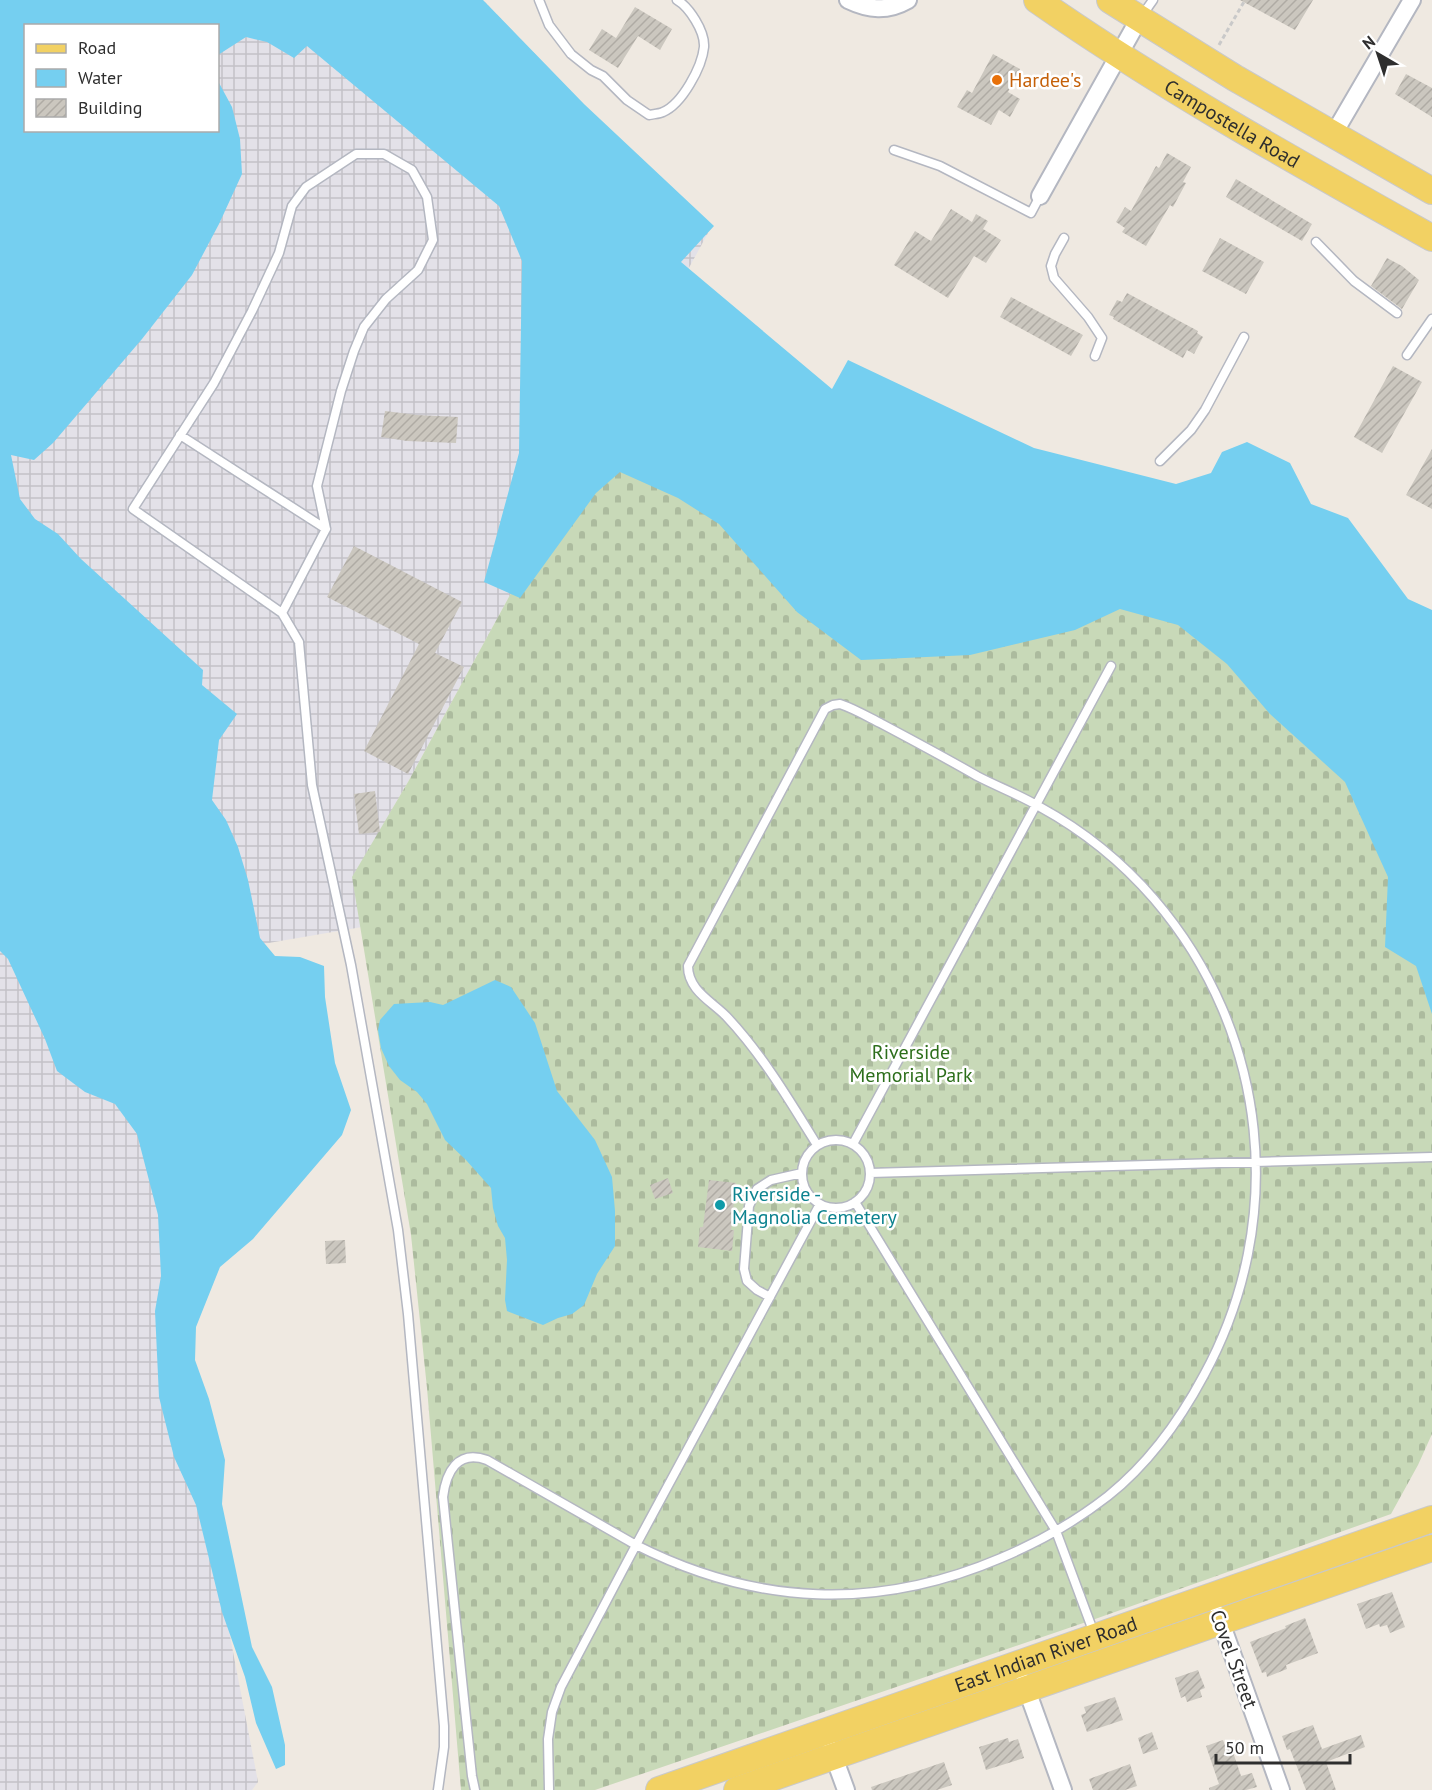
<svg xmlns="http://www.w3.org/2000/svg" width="1432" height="1790" font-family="'PT Sans',sans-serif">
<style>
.industrial{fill:url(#industrial-grid);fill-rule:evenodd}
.cemetery{fill:url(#cemetery-stones)}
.water{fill:#75cff0}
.building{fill:url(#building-hatch)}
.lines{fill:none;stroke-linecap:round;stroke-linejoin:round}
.service-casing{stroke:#b4b7c1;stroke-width:11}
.minor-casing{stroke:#b4b7c1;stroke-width:20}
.primary-casing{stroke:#c9c9c9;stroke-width:28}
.path{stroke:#c9c9c9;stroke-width:3;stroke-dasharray:4.5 3;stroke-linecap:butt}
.service{stroke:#fff;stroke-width:8}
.minor{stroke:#fff;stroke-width:16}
.primary{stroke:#f2d163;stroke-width:26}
.food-dot{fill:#e8710a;stroke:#fff;stroke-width:2}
.culture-dot{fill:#0f9aa8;stroke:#fff;stroke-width:2}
.labels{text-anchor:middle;stroke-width:5;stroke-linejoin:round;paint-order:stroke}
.food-label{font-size:20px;fill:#c56008;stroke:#fff;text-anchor:start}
.street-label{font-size:20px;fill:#2e2e2e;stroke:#fff}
.park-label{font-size:20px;fill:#2c6e1b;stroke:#fff}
.culture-label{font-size:20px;fill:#0d838f;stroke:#fff;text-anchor:start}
</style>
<defs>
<pattern id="industrial-grid" width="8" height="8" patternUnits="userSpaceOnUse" patternTransform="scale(1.5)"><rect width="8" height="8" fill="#e3e1e8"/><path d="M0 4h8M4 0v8" fill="none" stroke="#c3c1c7"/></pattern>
<pattern id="cemetery-stones" width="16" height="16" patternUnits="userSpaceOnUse" patternTransform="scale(1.5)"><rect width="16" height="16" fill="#c8d9b8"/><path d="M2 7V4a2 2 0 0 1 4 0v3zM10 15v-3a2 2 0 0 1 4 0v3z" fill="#acbb9e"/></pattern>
<pattern id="building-hatch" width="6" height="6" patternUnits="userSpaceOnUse" patternTransform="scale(1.5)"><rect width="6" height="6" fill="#cbc7bf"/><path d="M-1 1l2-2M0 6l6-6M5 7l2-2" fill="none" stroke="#afaba4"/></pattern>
</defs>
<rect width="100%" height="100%" fill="#efe9e1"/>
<path class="industrial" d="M0,0H483L708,233L408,782L353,877L362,927L192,956L190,1428L258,1782L252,1790H0ZM26,26H218V130H26Z"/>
<path class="cemetery" d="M642,353L1160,582L1269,676L1432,901V1434L1418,1465L1391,1514L1098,1618L595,1790H461L427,1388L411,1235L352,877L408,782Z"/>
<path class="water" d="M0,0H483L584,104L714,226L681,262L832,389L848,360L1034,448L1176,484L1211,473L1222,452L1247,442L1290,463L1311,504L1348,518L1408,599L1432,610V1014L1416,966L1385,947L1388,877L1345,782L1270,714L1227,664L1178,625L1120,609L1075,630L970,655L861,660L797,612L719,524L678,498L620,472L596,493L520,598L484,582L519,453L522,261L499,206L307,46L294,58L267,42L246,37L218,55V26H26V130H218V81L232,107L240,139L242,174L219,224L192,275L142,339L53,443L34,460L11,455L20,499L35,519L58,534L81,559L203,670L202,685L237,714L219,740L212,800L226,820L238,847L248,880L260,938L275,956L300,957L324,966L325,997L335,1063L351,1110L342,1135L253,1239L220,1267L196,1327L195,1360L209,1399L225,1460L222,1504L252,1647L272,1687L285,1745V1765L276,1769L256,1723L245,1677L222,1612L196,1505L174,1457L159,1397L155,1311L161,1276L158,1215L137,1134L115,1104L85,1092L57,1071L45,1039L8,959L0,951Z
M495,980L511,987L535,1023L557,1091L595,1140L612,1177L615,1211V1246L597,1274L584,1305L572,1314L558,1318L543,1325L507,1311L505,1300L507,1260L505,1238L498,1226L493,1208L491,1188L466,1160L445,1140L427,1104L417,1092L400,1080L389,1066L381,1048L378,1030L380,1020L394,1004L430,1002L443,1005Z"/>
<path class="building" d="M1240,0H1313L1295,30Z
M635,7L672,29L660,50L638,36L618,68L589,50L602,29L616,38Z
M993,54L1020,69L1008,92L1020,99L1010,117L999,110L991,125L957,107L967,90L972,93Z
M1406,74L1432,88V117L1395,94Z
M1167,153L1191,167L1183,182L1186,183L1173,207L1170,205L1146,246L1122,232L1125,228L1116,222L1125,207L1131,211L1156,166L1159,168Z
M1236,179L1312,224L1302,241L1226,197Z
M951,209L972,222L976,214L988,221L983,229L1001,240L986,263L974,256L948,298L894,265L915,231L931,241Z
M1220,238L1264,262L1246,294L1202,271Z
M1387,258L1402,266L1419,280L1402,309L1371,286Z
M1127,293L1198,331L1197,333L1203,337L1194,354L1187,350L1183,358L1113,319L1114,317L1109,315L1117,300L1122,302Z
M1011,297L1083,335L1071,356L1000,317Z
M1393,366L1422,382L1382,453L1354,437Z
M385,411L417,415L458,417L456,443L407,441L381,437Z
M1432,449V509L1406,495Z
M354,546L462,602L435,653L464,667L408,774L364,751L419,644L327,597Z
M375,791L380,832L359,834L354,794Z
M668,1178L673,1193L655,1199L650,1185Z
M709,1180L736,1183L731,1230H734L732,1251L698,1247L700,1227H703Z
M345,1240L346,1263L326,1264L325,1241Z
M1392,1592L1405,1627L1390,1633L1387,1625L1380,1627L1379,1624L1366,1629L1357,1604Z
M1305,1618L1318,1653L1286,1665L1287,1669L1267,1677L1266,1672L1262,1673L1250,1642L1286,1628L1285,1626Z
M1198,1670L1205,1688L1200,1690L1202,1697L1187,1702L1185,1696L1181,1698L1175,1678Z
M1115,1697L1123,1720L1087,1732L1081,1715L1086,1713L1084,1707Z
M1313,1725L1322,1749L1361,1735L1365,1747L1326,1762L1336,1790H1306L1290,1749L1287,1750L1282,1736Z
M1152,1732L1158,1749L1143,1754L1138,1738Z
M1008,1738L1009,1742L1018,1739L1024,1758L986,1770L979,1747Z
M1223,1740L1226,1748L1231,1746L1241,1776L1252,1773L1257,1787L1246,1790H1209V1788L1219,1784L1206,1746Z
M944,1762L952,1785L937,1790H872L871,1787Z
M1130,1764L1137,1786L1125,1790H1093L1089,1779Z"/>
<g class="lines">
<g class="service-casing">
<path id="service" d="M539,0L549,25L571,54L591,70L603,76L627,100L649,115C653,114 659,114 663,112C682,104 702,67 704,47C705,31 689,7 677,0
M1141,17L1153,0
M894,150L940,166L1031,213L1040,196
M1064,238L1055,254L1051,266L1054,278L1088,317L1102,338L1095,356
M1316,242L1354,281L1397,313
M1407,355L1432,319
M180,435L326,529
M1160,461L1191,430L1205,410L1244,337
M282,613L326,529L317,486L341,391L354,351L364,327L386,299L418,270L433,240L427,197L412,170L384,154H356L306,187L292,206L279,253L252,311L214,383L133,509L282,613L299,642L312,785L351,965L398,1230L408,1314L444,1726V1747L438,1790
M802 1174a34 34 0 1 1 68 0a34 34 0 1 1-68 0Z
M853,1144L1111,666
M817,1145C790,1101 762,1054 726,1016C711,1001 688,990 688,966L825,709L833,705L840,704C855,709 868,717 882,724C914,741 946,758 977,776C998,787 1020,795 1040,807C1082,830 1122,862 1154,899C1269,1033 1288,1221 1204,1375C1180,1420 1148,1464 1108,1496C1076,1521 1039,1542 1001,1558C877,1611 757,1606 636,1545L820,1204
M870,1173L1432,1157
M855,1202L1056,1531L1095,1636
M770,1297L757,1290L747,1281L744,1269L749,1206L757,1189L771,1180L802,1173
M475,1790L472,1776L443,1497C446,1473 457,1449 487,1460L636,1545L561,1687L552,1712L548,1739L549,1790"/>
</g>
<g class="minor-casing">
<path id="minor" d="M848,0C869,10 887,12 908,0
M1333,135L1412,0
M1040,196L1139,19
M1218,1614L1281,1790
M1024,1682L1063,1790
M831,1749L846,1790"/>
</g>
<g class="primary-casing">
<g id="primary">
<path id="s1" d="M1037,0C1163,88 1298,163 1432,238"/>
<path d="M1110,0L1235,78L1432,191"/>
<path id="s2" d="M659,1790L1432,1519"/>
<path d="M737,1790L1432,1548"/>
</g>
</g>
<path class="path" d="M1219,45L1245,0"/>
<use href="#service" class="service"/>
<use href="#minor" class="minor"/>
<use href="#primary" class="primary"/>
</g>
<circle class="food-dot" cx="997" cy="80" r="6"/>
<circle class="culture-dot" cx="720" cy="1205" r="6"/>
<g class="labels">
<g class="food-label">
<text x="1009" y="87">Hardee's</text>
</g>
<g class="street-label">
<text dy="7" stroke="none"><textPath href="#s1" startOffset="231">Campostella Road</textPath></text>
<text dy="7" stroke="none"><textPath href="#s2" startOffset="410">East Indian River Road</textPath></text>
<text transform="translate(1234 1659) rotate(70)" y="7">Covel Street</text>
</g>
<g class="park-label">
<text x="911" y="1059">Riverside<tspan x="911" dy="23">Memorial Park</tspan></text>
</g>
<g class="culture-label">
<text x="732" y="1201">Riverside -<tspan x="732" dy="23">Magnolia Cemetery</tspan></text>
</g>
</g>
<rect x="24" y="24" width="195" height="108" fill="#ffffff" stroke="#ababab" stroke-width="1.5"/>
<rect x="36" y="44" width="30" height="9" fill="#f2d163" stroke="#ababab" stroke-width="1.5"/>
<text x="78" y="54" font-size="18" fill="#2e2e2e">Road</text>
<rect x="36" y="69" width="30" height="18" fill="#75cff0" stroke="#ababab" stroke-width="1.5"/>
<text x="78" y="84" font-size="18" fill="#2e2e2e">Water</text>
<rect x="36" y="99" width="30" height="18" fill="url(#building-hatch)" stroke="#ababab" stroke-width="1.5"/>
<text x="78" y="114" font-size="18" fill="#2e2e2e">Building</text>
<g transform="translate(1378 54) rotate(321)" stroke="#ffffff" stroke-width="4.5" paint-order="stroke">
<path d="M0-4.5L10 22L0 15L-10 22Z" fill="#2e2e2e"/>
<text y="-9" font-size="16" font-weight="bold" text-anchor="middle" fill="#2e2e2e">N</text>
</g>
<path d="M1216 1754v9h134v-9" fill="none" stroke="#2e2e2e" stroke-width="3"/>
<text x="1225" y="1754" font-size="18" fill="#2e2e2e" stroke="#ffffff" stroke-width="4.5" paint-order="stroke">50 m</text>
</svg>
